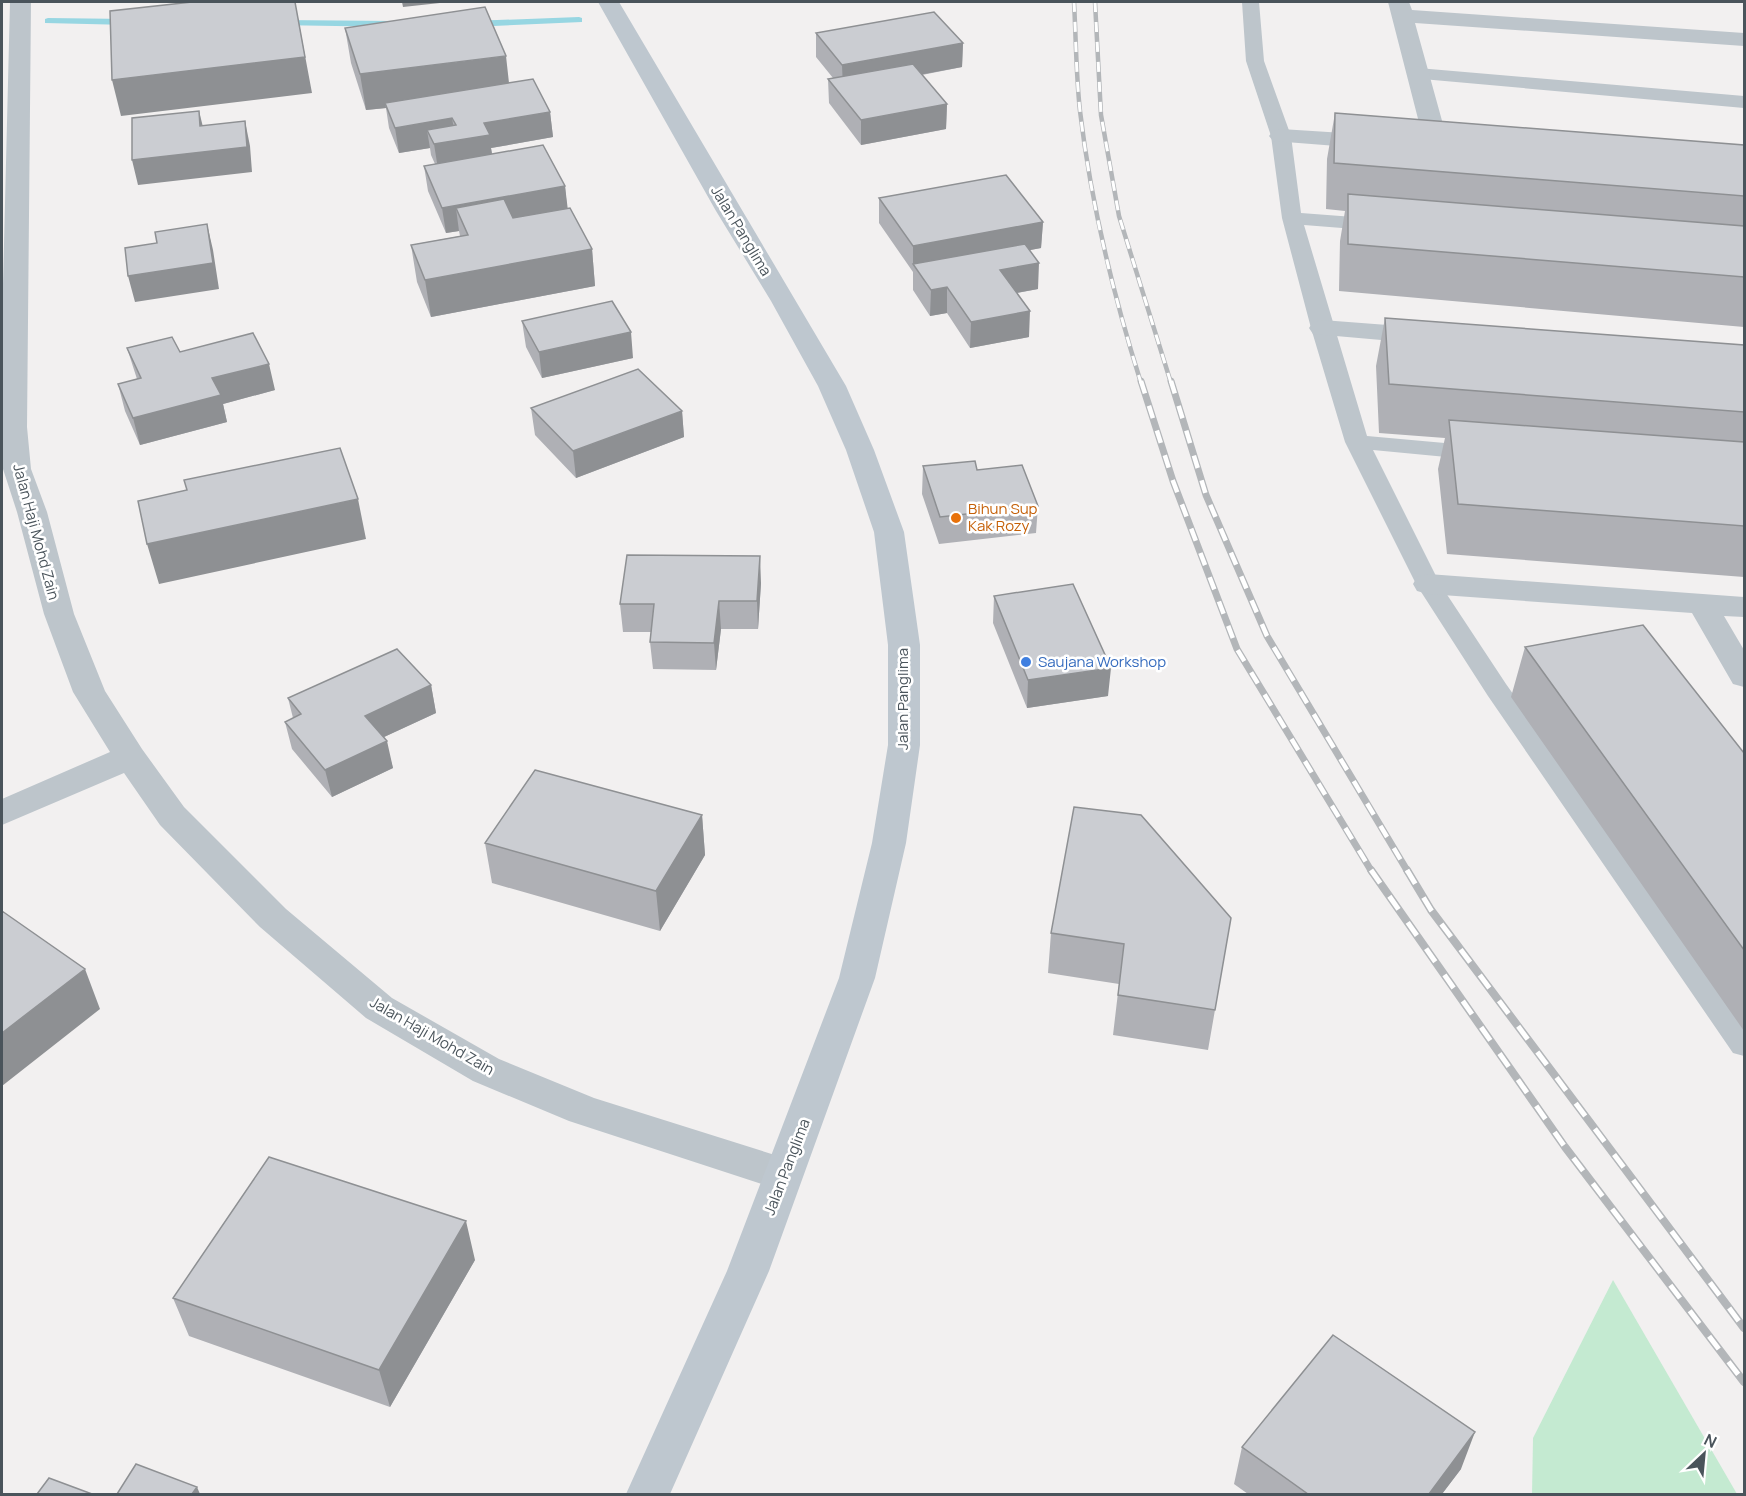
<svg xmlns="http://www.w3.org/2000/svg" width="1746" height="1496" font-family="Manrope,sans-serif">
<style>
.green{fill:#c4ead1}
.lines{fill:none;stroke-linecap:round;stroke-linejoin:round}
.stream{fill:#97d6e2;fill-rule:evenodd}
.service{fill:#bdc5cb;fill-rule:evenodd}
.minor{fill:#bdc5cb;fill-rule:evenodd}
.secondary{fill:#bec7cf;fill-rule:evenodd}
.rail-far2-casing{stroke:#b3b6b9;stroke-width:4.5}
.rail-far1-casing{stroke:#b3b6b9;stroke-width:7}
.rail-casing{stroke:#b3b6b9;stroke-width:8}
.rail-far2{stroke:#fff;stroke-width:3;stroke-dasharray:10;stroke-linecap:butt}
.rail-far1{stroke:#fff;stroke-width:4.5;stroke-dasharray:13;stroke-linecap:butt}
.rail{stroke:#fff;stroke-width:5;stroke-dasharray:16;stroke-linecap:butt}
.wall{fill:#afb0b5}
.shaded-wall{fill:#8e9093}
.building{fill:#cbcdd2;stroke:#8e9093;stroke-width:1.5}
.food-dot{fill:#e8710a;stroke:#fff;stroke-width:2}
.shop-dot{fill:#3f7fe0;stroke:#fff;stroke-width:2}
.labels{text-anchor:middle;stroke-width:5;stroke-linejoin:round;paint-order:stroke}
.street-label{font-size:15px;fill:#4a545b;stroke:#fff}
.food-label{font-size:15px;fill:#c56008;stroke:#fff;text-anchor:start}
.shop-label{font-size:15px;fill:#366cbe;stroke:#fff;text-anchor:start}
</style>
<rect width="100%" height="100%" fill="#f2f0f0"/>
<path class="green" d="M1613,1280L1737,1494H1532L1533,1438Z"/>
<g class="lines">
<path class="stream" d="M579,17L582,18V22L471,27L466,24L471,21Z
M48,18L129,19L134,22L129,25L45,23V19Z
M279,20L396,21L401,24L396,27L276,25V21Z"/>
<path class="service" d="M1242,2H1259L1264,61L1291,136L1301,213L1380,219L1387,221L1390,225L1387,229L1380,231L1304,225L1367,436L1478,446L1486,448L1490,453L1486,458L1478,460L1373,450L1440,584L1506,684L1744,1021V1056L1733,1053L1488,696L1416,584L1345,442L1311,328L1282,218L1271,136L1246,61Z
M1418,68L1744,96V108L1411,78L1409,74L1411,70Z"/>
<path class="minor" d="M10,2H31L27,427L31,469L47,512L74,614L105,691L142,749L184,807L286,909L392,998L499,1059L594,1098L797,1162L803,1174L797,1186L783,1191L569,1121L473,1081L366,1018L260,927L160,825L124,773L2,825V799L110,752L73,692L44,614L17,512L3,469L2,324Z
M1388,2H1409L1412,10L1744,33V46L1415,23L1449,146L1445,151L1437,153L1429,151L1425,146Z
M1281,129L1375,135L1383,137L1387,142L1383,147L1375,149L1273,141L1269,136L1273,131Z
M1322,320L1427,328L1436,330L1440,336L1436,342L1427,344L1313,334L1309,328L1313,322Z
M1428,574L1744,597V617L1724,616L1744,650V687L1733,684L1692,613L1428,594L1417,591L1413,584L1417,577Z"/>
<path class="secondary" d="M598,2H619L846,386L874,450L904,532L920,645V745L906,843L875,978L769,1271L670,1494H626L727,1271L839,978L872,843L888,745V645L874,532L846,450L818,386L771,301L716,211Z"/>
<g class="rail-far2-casing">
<path id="rail-far2" d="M1074,2C1076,38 1076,75 1080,111C1091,204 1113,294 1141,383
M1095,2L1101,115L1119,216L1171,383"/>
</g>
<g class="rail-far1-casing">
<path id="rail-far1" d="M1141,381L1173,481L1237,649L1372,872
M1171,381L1206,495L1267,636L1408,872"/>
</g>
<g class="rail-casing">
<path id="rail" d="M1371,870L1565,1147L1744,1382
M1407,870L1431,910L1744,1328"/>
</g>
<use href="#rail-far2" class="rail-far2"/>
<use href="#rail-far1" class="rail-far1"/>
<use href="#rail" class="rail"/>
</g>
<path class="wall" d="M345,28L509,83L550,112L553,137L491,148L492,154L565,186L567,208L592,249L595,286L431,317L417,282L411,245L460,236L459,231L446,233L428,191L424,166L435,164L431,155L430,148L399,153L389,128L386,108L366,110L351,63Z
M816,33L963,43L962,67L922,75L947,104L946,129L861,145L829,103L828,79L833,78L816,57Z
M1335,113L1744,145V327L1339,291L1340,241L1345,211L1326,209L1327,159Z
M879,198L1043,222L1041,248L1030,250L1038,289L1017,293L1029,337L970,348L947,313L930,316L913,290V272L879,223Z
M1385,318L1744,345V577L1447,554L1438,469L1445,438L1379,433L1376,366Z
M522,321L633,358L542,378L526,347Z
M127,348L180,352L275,390L223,404L227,422L140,445L125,411L118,384L137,379Z
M531,408L682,411L684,437L576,478L535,435Z
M923,466L977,470L1038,506L1036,533L939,544L922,494Z
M761,583L758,629H721L716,670L653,669L650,642L651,632H623L620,604Z
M994,596L1108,696L1027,708L993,623Z
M1525,647L1744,753V1031L1511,697Z
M431,685L436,713L384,737L393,768L332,797L292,749L285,722L293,718L288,698Z
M702,815L705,855L660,931L492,883L485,843Z
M1231,918L1208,1050L1113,1035L1119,984L1048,973L1051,933Z
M475,1260L390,1407L189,1336L173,1298Z
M1242,1447L1461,1469L1442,1494H1248L1234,1484Z"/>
<path class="shaded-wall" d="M295,2L312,93L121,116L112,80Z
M402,2H449L403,7Z
M963,43L962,67L843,89L842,65Z
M506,56L510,92L385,103L386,108L366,110L360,74Z
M947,104L946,129L861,145V120Z
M199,111L205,135L245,121L250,146L252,172L138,185L132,160L200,126Z
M550,112L553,137L491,148L493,160L438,169L434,144L427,130L430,148L399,153L395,128L452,118L456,140L484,123Z
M565,186L568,211L466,230L456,208L459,231L446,233L442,208Z
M1043,222L1041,248L918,271L913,264V272V246Z
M207,224L213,250L219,289L135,302L128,276Z
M592,249L595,286L431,317L425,280Z
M1039,263L1038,289L999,296L1000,270Z
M947,287V313L930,316L931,290Z
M1030,311L1029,337L970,348L971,322Z
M631,332L633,358L542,378L539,352Z
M269,364L275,390L223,404L227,422L140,445L133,418L212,378Z
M682,411L684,437L576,478L573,451Z
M358,499L366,539L159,584L147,544Z
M760,556L761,583L758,629L757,601Z
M719,601L721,629L716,670L714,643Z
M1111,668L1108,696L1027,708L1028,680Z
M431,685L436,713L371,743L365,716Z
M387,741L393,768L332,797L325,770Z
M702,815L705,855L660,931L656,891Z
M85,969L100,1009L2,1086V1033Z
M466,1221L475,1260L390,1407L379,1370Z
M1475,1432L1461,1469L1442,1494H1429Z
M197,1487L200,1494H192Z"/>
<path class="building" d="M192,2H295L305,57L112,80L110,11Z
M485,7L506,56L360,74L345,28Z
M934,12L963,43L842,65L816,33Z
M913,64L947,104L861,120L828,79Z
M533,79L550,112L484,123L490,135L434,144L427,130L456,125L452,118L395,128L385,103Z
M199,111L200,126L245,121L247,147L132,160V118Z
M1335,113L1744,145V196L1334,163Z
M543,145L565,186L442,208L424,166Z
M1006,175L1043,222L913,246L879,198Z
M1348,194L1744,226V277L1348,244Z
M504,199L513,218L570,208L592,249L425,280L411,245L468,235L456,208Z
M207,224L213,263L128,276L125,248L157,243L155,232Z
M1025,244L1039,263L1000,270L1030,311L971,322L947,287L931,290L913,264Z
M612,301L631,332L539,352L522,321Z
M1385,318L1744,345V412L1389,384Z
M253,333L269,364L212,378L221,395L133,418L118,384L141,378L127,348L172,337L180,352Z
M638,369L682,411L573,451L531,408Z
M1449,420L1744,442V526L1458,504Z
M340,448L358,499L147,544L138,501L187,490L184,480Z
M975,461L977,470L1022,465L1038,506L940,517L923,466Z
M627,555L760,556L757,601H719L714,643L650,642L654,604H620Z
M1073,584L1111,668L1028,680L994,596Z
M1643,625L1744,753V950L1525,647Z
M397,649L431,685L365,716L387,741L325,770L285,722L301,714L288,698Z
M535,770L702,815L656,891L485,843Z
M1074,807L1141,815L1231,918L1215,1010L1118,995L1124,944L1051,933Z
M2,911L85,969L2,1033Z
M269,1157L466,1221L379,1370L173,1298Z
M1333,1335L1475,1432L1429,1494H1308L1242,1447Z
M136,1464L197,1487L192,1494H117Z
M49,1478L92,1494H37Z"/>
<circle class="food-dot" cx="956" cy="518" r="6"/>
<circle class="shop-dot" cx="1026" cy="662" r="6"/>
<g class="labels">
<g class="street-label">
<text transform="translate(741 231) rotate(59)" y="5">Jalan Panglima</text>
<text transform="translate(36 532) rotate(75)" y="5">Jalan Haji Mohd Zain</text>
<text transform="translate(903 699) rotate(-90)" y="5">Jalan Panglima</text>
<text transform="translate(432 1036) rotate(30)" y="5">Jalan Haji Mohd Zain</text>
<text transform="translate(787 1167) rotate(-69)" y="5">Jalan Panglima</text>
</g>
<g class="food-label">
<text x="968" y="514">Bihun Sup<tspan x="968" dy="17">Kak Rozy</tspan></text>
</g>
<g class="shop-label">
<text x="1038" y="667">Saujana Workshop</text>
</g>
</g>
<rect width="1746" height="1496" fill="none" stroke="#4a545b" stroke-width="6"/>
<g transform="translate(1704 1454) rotate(26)" stroke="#ffffff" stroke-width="4.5" paint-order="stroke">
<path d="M0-4.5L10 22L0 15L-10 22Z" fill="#4a545b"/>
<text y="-9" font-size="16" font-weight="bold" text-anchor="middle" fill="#4a545b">N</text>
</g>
</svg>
